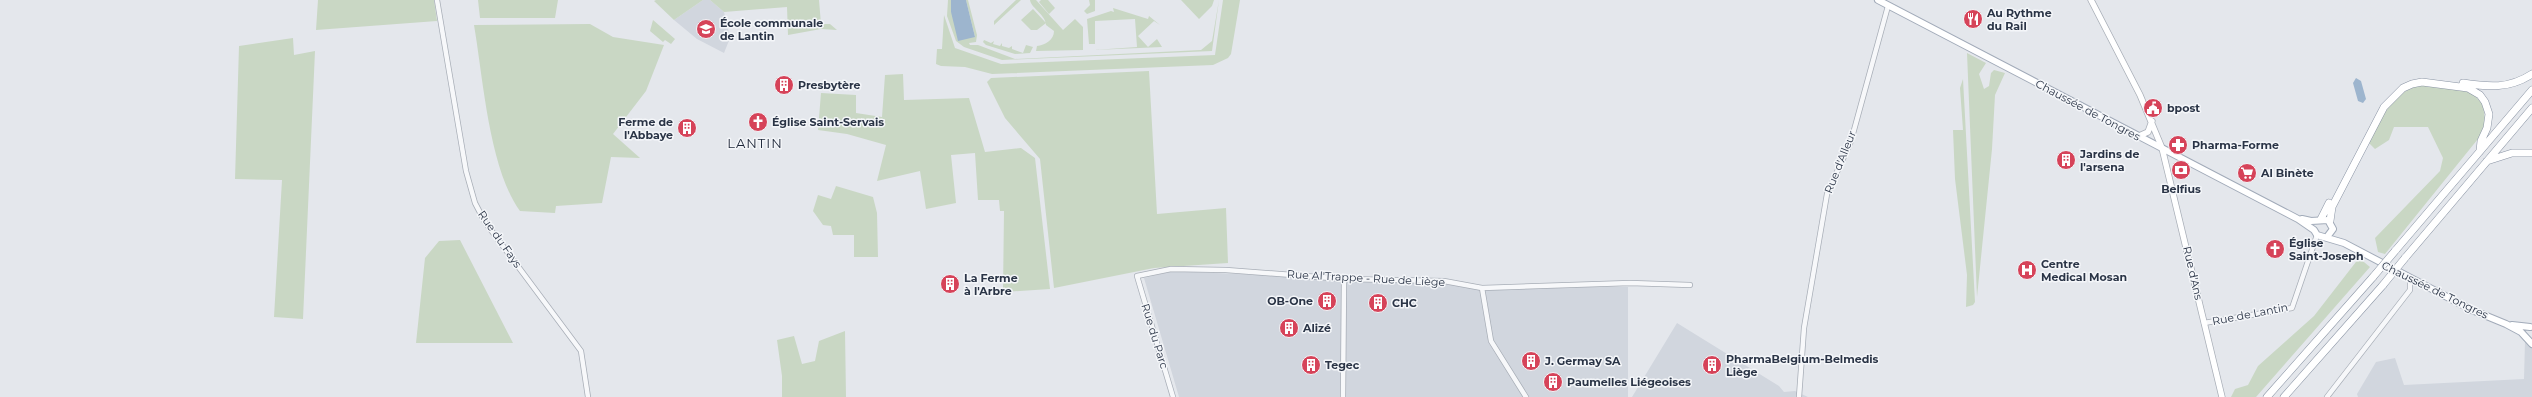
<svg xmlns="http://www.w3.org/2000/svg" width="2532" height="397" font-family="Montserrat,sans-serif">
<style>
.built{fill:#d1d6de}
.green{fill:#c9d7c4}
.water{fill:#9db5ce}
.lines{fill:none;stroke-linecap:round;stroke-linejoin:round}
.tertiary-casing{stroke:#a8aeb7;stroke-width:6}
.secondary-casing{stroke:#a8aeb7;stroke-width:7}
.primary-casing{stroke:#a2abb9;stroke-width:8}
.motorway-casing{stroke:#8a94a4;stroke-width:8}
.tertiary{stroke:#f7f8fa;stroke-width:4.5}
.secondary{stroke:#fff;stroke-width:5.5}
.primary{stroke:#fff;stroke-width:6}
.motorway{stroke:#fff;stroke-width:7}
.motorway-bridge-casing{stroke:#8a94a4;stroke-width:8;stroke-linecap:butt}
.motorway-bridge{stroke:#fff;stroke-width:7}
.labels{text-anchor:middle;stroke-width:3;stroke-linejoin:round;paint-order:stroke}
.poi-label{font-size:11px;font-weight:bold;fill:#2a3446;stroke:#f4f6f9;text-anchor:start}
.street-label{font-size:11px;fill:#2a3446;stroke:#f4f6f9}
.quarter-label{font-size:13px;letter-spacing:1px;fill:#1c2537;stroke:#f4f6f9}
</style>
<rect width="100%" height="100%" fill="#e4e7ec"/>
<path class="built" d="M703,0H710L724,12L730,38L724,53L697,39L674,20Z
M1173,271L1481,285L1628,287V397H1179L1144,278Z
M1677,323L1779,386L1784,392L1795,391L1808,397H1632Z
M2525,341L2532,344V397H2358L2357,394L2376,362L2395,358L2404,385L2524,379Z"/>
<path class="green" d="M318,0H434L437,21L316,30Z
M478,0H558L555,18H480Z
M656,0H703L674,20L654,1Z
M710,0H819L821,24H830L837,30L821,29L788,35L787,7L724,12Z
M948,0H951V12L975,37L966,0H968L977,35L976,42L969,43L970,45H978L1015,59L1201,50L1212,41L1219,0L1212,51L1002,60L964,47L956,41L947,16Z
M1016,0H1021L994,25V21Z
M1030,0H1036L1063,30L1075,19L1083,27V50L1036,51L1037,46C1045,45 1054,40 1054,31L1046,25C1046,15 1031,8 1030,0Z
M1041,0H1048L1055,8L1049,14L1039,2Z
M1089,0H1095V11L1087,14L1084,11L1090,5Z
M1181,0H1214L1212,6L1199,19Z
M1223,0H1240L1231,54L1228,58L1213,65L992,74L965,67L941,66L936,64L937,49H942L944,15L955,48L1001,64L1215,55Z
M1113,8L1148,19L1149,16L1160,25L1154,21L1138,36L1148,47L1157,39L1162,47L1094,50L1137,47L1135,19L1095,21V44H1089L1087,19L1111,11L1114,12Z
M1033,9L1046,23L1037,30H1031L1021,20Z
M653,20L675,39L671,44L665,40L663,42L650,31Z
M590,24L613,37L664,45L646,91L613,134L640,158L611,157L602,203L556,206L555,213L520,211C489,169 483,77 474,25Z
M293,38L294,55L315,51L303,319L274,317L282,180L235,179L239,46Z
M984,40L991,43L994,41L993,44L1000,46L1002,43V46L1009,48L1012,46V49L1023,53L1026,45L1033,47L1030,53L1015,54L986,45L983,42Z
M1967,53L1986,63L1979,74L1984,89L1989,86L1991,73L1994,70L2005,73L1995,95L1992,149L1977,297Z
M1149,71L1157,214L1226,208L1228,263L1154,268L1054,288L1040,159L1005,118L987,82L991,78Z
M903,74L904,100L969,98L985,152L1021,148L1035,158L1050,289L1003,292L1004,211H1000L999,200H978L975,153L951,155L956,203L926,209L920,171L877,181L886,145L847,134L818,130L821,93L856,95V113L882,117L885,75Z
M1963,79L1975,302L1973,305L1966,307L1967,275L1955,179L1953,130H1963L1960,88Z
M2420,85L2471,92L2483,104L2486,129L2385,254L2378,252L2375,238L2440,171L2443,158L2428,127H2394L2389,140L2375,149L2369,143C2382,118 2391,93 2420,85Z
M836,186L873,197L877,213L878,257H854V235H833L831,226L823,225L813,211L818,195L831,199Z
M460,240L513,343H416L425,258L439,241Z
M2359,258L2370,267L2256,397H2231L2235,389L2248,385L2258,366L2314,316Z
M845,331L846,397H782V376L777,340L794,336L802,364L815,361L819,341Z"/>
<path class="water" d="M951,0H966L975,37L958,41L951,12Z
M2356,78L2361,81L2366,99L2363,103L2358,101L2353,83Z"/>
<g class="lines">
<g class="tertiary-casing">
<path id="tertiary" d="M437,0L466,171L475,203L485,222L581,351L588,397
M1482,288L1491,341L1526,397
M2204,323L2292,308L2317,235
M1173,397L1137,276L1171,269L1226,270L1344,279L1444,281L1482,288L1630,283L1690,285
M1343,397L1344,279
M1799,397L1804,328L1827,194L1851,141L1888,6
M2327,397L2410,290V279"/>
</g>
<g class="secondary-casing">
<path id="secondary" d="M2091,0L2140,95L2162,148L2222,397
M2139,136L2148,132L2152,121"/>
</g>
<g class="primary-casing">
<path id="primary" d="M1878,0L2298,219L2314,230L2317,235L2344,243L2472,310L2506,324L2521,332L2532,344
M2302,219L2311,221L2328,220L2333,229L2327,237
M2512,325L2530,327"/>
</g>
<g class="motorway-casing">
<path id="motorway" d="M2463,83C2489,87 2509,89 2532,74
M2487,161L2512,153H2532
M2321,219L2329,203
M2330,221L2332,207L2384,107L2403,88L2412,84L2422,82L2468,88L2480,95L2485,102L2489,114L2487,128L2481,141L2480,151
M2395,251L2532,90
M2405,258L2532,108
M2267,397L2373,277
M2284,397L2383,285"/>
</g>
<use href="#tertiary" class="tertiary"/>
<use href="#secondary" class="secondary"/>
<use href="#primary" class="primary"/>
<use href="#motorway" class="motorway"/>
<g class="motorway-bridge-casing">
<path id="motorway-bridge" d="M2373,277L2395,251
M2383,285L2405,258"/>
</g>
<use href="#motorway-bridge" class="motorway-bridge"/>
</g>
<defs>
<g id="restaurant-disc" transform="scale(1)"><circle r="9.5" fill="#d64359" stroke="#f4f6f9"/><path d="M-5-6h1v4h1v-4h1v4h1v-4h1v5L-1.5 .5V6h-2V.5L-5-1ZM5-6V6H3V1.5H1.5Q1.5-4 5-6Z" fill="#fff"/></g>
<g id="school-disc" transform="scale(1)"><circle r="9.5" fill="#d64359" stroke="#f4f6f9"/><path d="M0-5L7-2L0 1L-7-2ZM-4 1L0 2.5L4 1V4Q0 6-4 4Z" fill="#fff"/></g>
<g id="building-disc" transform="scale(1)"><circle r="9.5" fill="#d64359" stroke="#f4f6f9"/><path d="M-4-6H4V6H1V3H-1V6H-4ZM-2.5-4.3h1.7v1.8h-1.7ZM.8-4.3h1.7v1.8H.8ZM-2.5-1h1.7V.8h-1.7ZM.8-1h1.7V.8H.8Z" fill="#fff"/></g>
<g id="civic-disc" transform="scale(1)"><circle r="9.5" fill="#d64359" stroke="#f4f6f9"/><path d="M-.6-6.5H3V-4.5H.6V-3L4-1V1h2V6H-6V1h2V-1L-.6-3ZM-1.2 2.5V6h2.4V2.5Z" fill="#fff"/></g>
<g id="church-disc" transform="scale(1)"><circle r="9.5" fill="#d64359" stroke="#f4f6f9"/><path d="M-1.2-6h2.4v3.5h3.3v2.4h-3.3V6h-2.4V-.1h-3.3v-2.4h3.3Z" fill="#fff"/></g>
<g id="pharmacy-disc" transform="scale(1)"><circle r="9.5" fill="#d64359" stroke="#f4f6f9"/><path d="M-2-6h4v4h4v4h-4v4h-4v-4h-4v-4h4Z" fill="#fff"/></g>
<g id="bank-disc" transform="scale(1)"><circle r="9.5" fill="#d64359" stroke="#f4f6f9"/><path d="M-6-4H6V4H-6ZM0-2.3a2.3 2.3 0 1 0 0 4.6a2.3 2.3 0 1 0 0-4.6Z" fill="#fff"/></g>
<g id="supermarket-disc" transform="scale(1)"><circle r="9.5" fill="#d64359" stroke="#f4f6f9"/><path d="M-6-5.5h2.5l.6 2H6L4.5 2H-2.5L-4.4-4H-6ZM-1.5 3.2a1.3 1.3 0 1 0 .1 0ZM3 3.2a1.3 1.3 0 1 0 .1 0Z" fill="#fff"/></g>
<g id="hospital-disc" transform="scale(1)"><circle r="9.5" fill="#d64359" stroke="#f4f6f9"/><path d="M-5-5h3v3.5h4V-5h3V5h-3V1.5h-4V5h-3Z" fill="#fff"/></g>
</defs>
<g fill-rule="evenodd">
<use href="#restaurant-disc" x="1973" y="19"/>
<use href="#school-disc" x="706" y="29"/>
<use href="#building-disc" x="784" y="85"/>
<use href="#civic-disc" x="2153" y="108"/>
<use href="#church-disc" x="758" y="122"/>
<use href="#building-disc" x="687" y="128"/>
<use href="#pharmacy-disc" x="2178" y="145"/>
<use href="#building-disc" x="2066" y="160"/>
<use href="#bank-disc" x="2181" y="170"/>
<use href="#supermarket-disc" x="2247" y="173"/>
<use href="#church-disc" x="2275" y="249"/>
<use href="#hospital-disc" x="2027" y="270"/>
<use href="#building-disc" x="950" y="284"/>
<use href="#building-disc" x="1327" y="301"/>
<use href="#building-disc" x="1378" y="303"/>
<use href="#building-disc" x="1289" y="328"/>
<use href="#building-disc" x="1531" y="361"/>
<use href="#building-disc" x="1311" y="365"/>
<use href="#building-disc" x="1712" y="365"/>
<use href="#building-disc" x="1553" y="382"/>
</g>
<g class="labels">
<g class="poi-label">
<text x="1987" y="17">Au Rythme<tspan x="1987" dy="13">du Rail</tspan></text>
<text x="720" y="27">École communale<tspan x="720" dy="13">de Lantin</tspan></text>
<text x="798" y="89">Presbytère</text>
<text x="2167" y="112">bpost</text>
<text x="673" y="126" text-anchor="end">Ferme de<tspan x="673" dy="13">l'Abbaye</tspan></text>
<text x="772" y="126">Église Saint-Servais</text>
<text x="2192" y="149">Pharma-Forme</text>
<text x="2080" y="158">Jardins de<tspan x="2080" dy="13">l'arsena</tspan></text>
<text x="2261" y="177">Al Binète</text>
<text x="2181" y="193" text-anchor="middle">Belfius</text>
<text x="2289" y="247">Église<tspan x="2289" dy="13">Saint-Joseph</tspan></text>
<text x="2041" y="268">Centre<tspan x="2041" dy="13">Medical Mosan</tspan></text>
<text x="964" y="282">La Ferme<tspan x="964" dy="13">à l'Arbre</tspan></text>
<text x="1313" y="305" text-anchor="end">OB-One</text>
<text x="1392" y="307">CHC</text>
<text x="1303" y="332">Alizé</text>
<text x="1726" y="363">PharmaBelgium-Belmedis<tspan x="1726" dy="13">Liège</tspan></text>
<text x="1545" y="365">J. Germay SA</text>
<text x="1325" y="369">Tegec</text>
<text x="1567" y="386">Paumelles Liégeoises</text>
</g>
<g class="street-label">
<text transform="translate(2088 110) rotate(28)" y="4">Chaussée de Tongres</text>
<text transform="translate(1840 162) rotate(-68)" y="4">Rue d'Alleur</text>
<text transform="translate(500 239) rotate(55)" y="4">Rue du Fays</text>
<text transform="translate(2193 273) rotate(77)" y="4">Rue d'Ans</text>
<text transform="translate(1366 278) rotate(3)" y="4">Rue Al'Trappe - Rue de Liège</text>
<text transform="translate(2435 290) rotate(26)" y="4">Chaussée de Tongres</text>
<text transform="translate(2250 314) rotate(-11)" y="4">Rue de Lantin</text>
<text transform="translate(1155 336) rotate(73)" y="4">Rue du Parc</text>
</g>
<g class="quarter-label">
<text x="755" y="148">LANTIN</text>
</g>
</g>
</svg>
